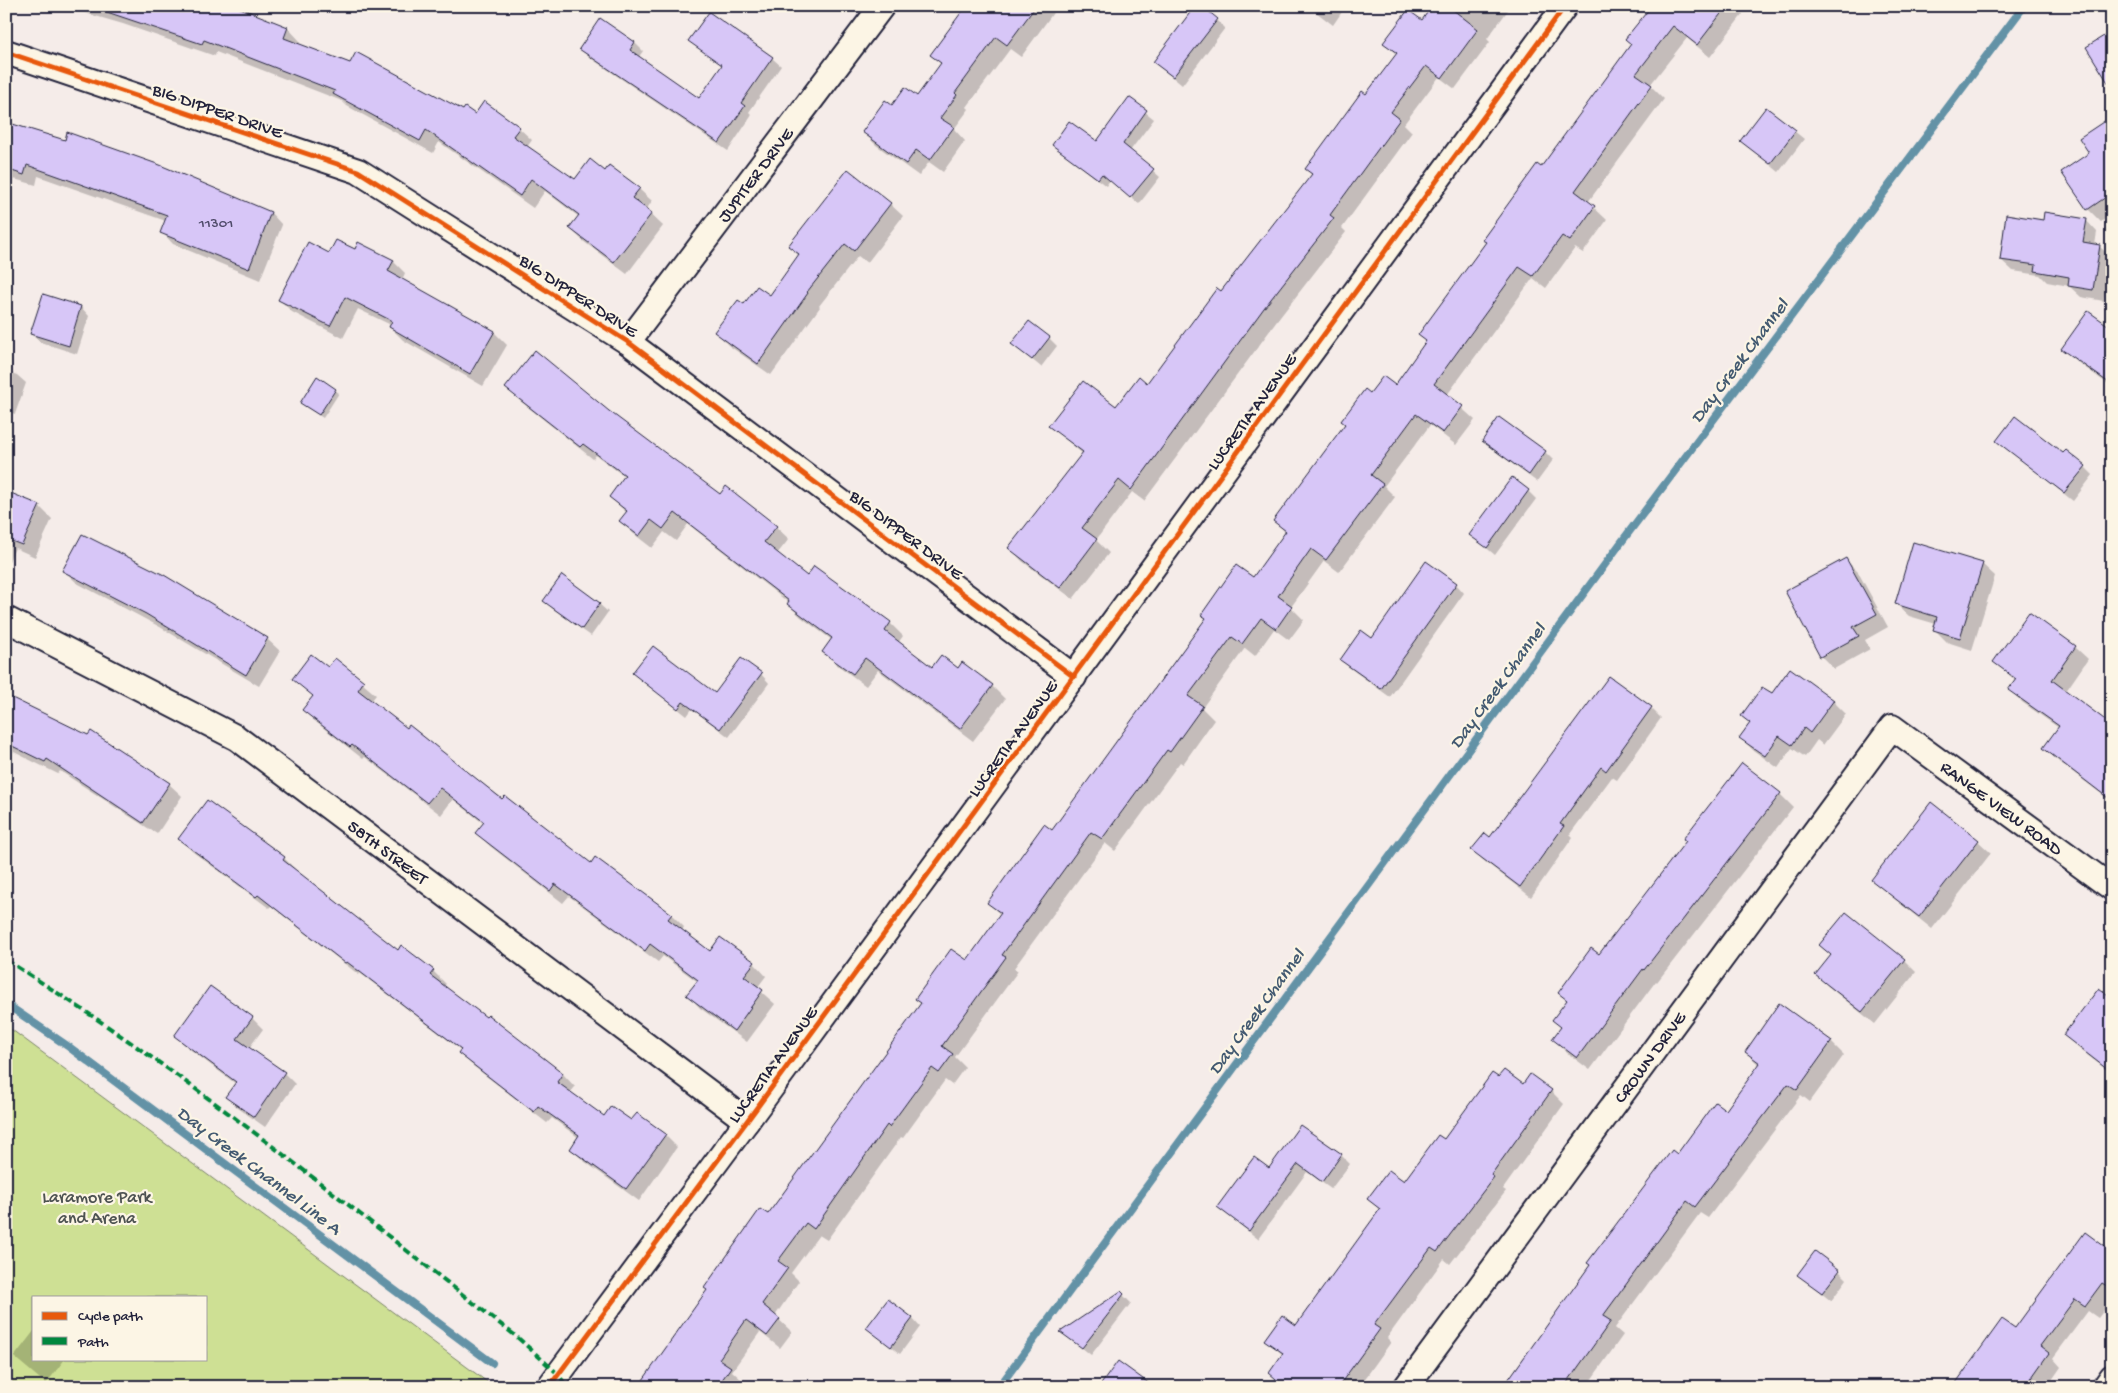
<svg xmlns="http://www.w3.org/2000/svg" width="2118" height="1393" font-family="'Gochi Hand',sans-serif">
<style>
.green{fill:#cee094;stroke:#788168;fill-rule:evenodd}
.shadow{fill:#0003}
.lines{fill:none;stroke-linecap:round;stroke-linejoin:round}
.stream{stroke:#6392a6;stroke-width:8}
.building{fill:#d7c6f7;stroke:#22223b}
.minor-casing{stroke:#22223b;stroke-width:28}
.minor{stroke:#fcf5e5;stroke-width:24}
.quiet{stroke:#00873e;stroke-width:4;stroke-dasharray:8 4;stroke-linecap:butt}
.cycleway-casing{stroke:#fcf5e5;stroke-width:8}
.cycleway{stroke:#e8590c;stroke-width:5}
.labels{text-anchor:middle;stroke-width:4.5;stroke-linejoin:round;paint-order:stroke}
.number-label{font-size:15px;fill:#4f4b6a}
.street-label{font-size:18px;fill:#22223b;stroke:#fcf5e5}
.park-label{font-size:18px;fill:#4d5251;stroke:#fcf5e5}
.water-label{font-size:19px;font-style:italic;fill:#435a71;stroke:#fcf5e5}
</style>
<rect width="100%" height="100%" fill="#f5ece9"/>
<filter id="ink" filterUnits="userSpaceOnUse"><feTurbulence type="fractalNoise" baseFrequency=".02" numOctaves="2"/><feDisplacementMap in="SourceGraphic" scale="10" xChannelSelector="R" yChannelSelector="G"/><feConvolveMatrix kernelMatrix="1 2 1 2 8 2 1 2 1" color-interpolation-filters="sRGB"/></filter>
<g filter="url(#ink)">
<path class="green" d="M6,1026L8,1027L494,1387H6ZM34,1297H206V1359H34Z"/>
<path class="shadow" d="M61,6H231L288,28L300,41L299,45L463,111L519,128L532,140L527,147L575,181L605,172L639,189L652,201L646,210L663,226L627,274L583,241L570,228L579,217L545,191L533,208L439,142L433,153L347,106L342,101L216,52L215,56L123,24Z
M968,6H1058L1021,57L1010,49L967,107L969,109L954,129L965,141L943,172L929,162L919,176L876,145L863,132L892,107L918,98L942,65L932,55Z
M1308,6H1346L1333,25Z
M1434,6H1511L1487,39L1490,42L1455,89L1439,77L1404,124L1412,132L1342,228L1346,232L1277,321L1144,501L1132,492L1096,540L1109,553L1073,599L1022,561L1010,548L1083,454L1050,426L1117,408L1148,384L1312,175L1306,169L1397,55L1385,43L1422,22Z
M1652,6H1735L1743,14L1710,57L1687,38L1650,85L1664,99L1588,202L1607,220L1583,253L1575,248L1546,288L1533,278L1447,395L1475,420L1456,445L1430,425L1384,486L1395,497L1339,572L1324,561L1291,607L1304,620L1289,640L1274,629L1255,656L1245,648L1202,708L1214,720L1183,764L1180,762L1115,851L1105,843L1014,968L1018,971L955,1057L965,1067L952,1085L945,1080L903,1138L901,1137L827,1240L819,1235L791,1273L799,1281L775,1316L792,1332L780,1348L760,1332L732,1371L743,1381L738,1387H639L768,1216L922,1004L917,999L968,962L1001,915L988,903L1053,832L1207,619L1202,614L1253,579L1286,533L1275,521L1370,395L1395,387L1427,342L1420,335L1487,243L1483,240L1541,168L1632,45Z
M709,13L772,58L781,66L749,112L752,115L728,151L589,57L580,49L601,19L635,43L643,51L638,58L699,100L723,66L690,40Z
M1217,20L1225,28L1182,85L1154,62Z
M1129,99L1154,119L1130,151L1160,177L1139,204L1110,180L1106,186L1053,145L1097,143Z
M1766,108L1804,139L1779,172L1741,141Z
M2112,119V214L2101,222L2088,209L2063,172L2091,153Z
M6,124L66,142L160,166L271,213L282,225L260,280L173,244L162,232L166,221L38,176L36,185L14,179L8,199L6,198Z
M890,204L903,216L867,263L858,256L819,306L820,307L771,375L728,345L716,332L744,306L770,297L799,256L789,246Z
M2086,220L2097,232L2095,245L2099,246L2111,257L2104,301L2081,297L2069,286L2047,282L2040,275L2013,271L2001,260L2044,221Z
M355,251L393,261L405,273L402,280L494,332L507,345L483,386L403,340L390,327L391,325L358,309L343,338L292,312L279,299L329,255Z
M43,296L81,307L89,316L77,354L40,342L31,334Z
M2112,330V387L2076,361L2063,349Z
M1049,338L1057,346L1041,367L1013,344Z
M6,371L17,375L26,383L15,414L6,411Z
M507,387L608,412L720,496L776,527L789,539L777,554L808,577L815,568L890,623L903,636L898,643L932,669H958L962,664L992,686L1005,699L973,741L878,670L866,686L836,664L824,651L832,640L801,617L788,604L789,603L688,524L676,541L664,532L652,548L634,534L621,521L627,513L610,497L625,477L596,455L593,459L519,400Z
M335,390L339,393L323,418L306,407Z
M1484,441L1545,452L1553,460L1537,482L1492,449Z
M1998,441L2063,455L2085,467L2093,475L2073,501Z
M1528,491L1536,499L1495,555L1471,535Z
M6,492L39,506L52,519L35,557L15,548L6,568Z
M1846,560L1858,572L1888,627L1865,640L1870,649L1834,669L1821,656Z
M1426,563L1456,584L1464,593L1390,697L1350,668L1342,660L1372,639Z
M1982,564L1995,576L1972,650L1947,642L1935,630L1936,624L1909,616L1896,604Z
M64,571L267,639L280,651L259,686L160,627L77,583Z
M545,601L599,604L608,612L591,636L553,609Z
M2075,647L2088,659L2066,691L2112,727V802L2057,760L2044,748L2059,728L2022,702L2010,690L2016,681L1995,662Z
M335,660L376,695L371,701L591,864L595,858L672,915L684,927L682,931L710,952L754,963L766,976L757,988L775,1004L747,1042L700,1008L688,995L698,982L663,956L658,962L569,896L563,903L490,846L477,833L484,824L453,799L441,815L365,757L363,759L316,722L303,710L314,697L294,678L328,669Z
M633,673L715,695L761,674L769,683L729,737L692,709L687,716Z
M1772,695L1833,701L1846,714L1823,745L1817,740L1805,757L1792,748L1778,768L1753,750L1741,738L1751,724L1742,716Z
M6,697L169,784L182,796L157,834L60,771L58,774L6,748Z
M1651,708L1661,718L1617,780L1612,777L1570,834L1573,837L1531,897L1483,860L1473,850L1491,839Z
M1780,794L1793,807L1657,982L1656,981L1590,1070L1566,1052L1554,1039L1562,1028L1554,1020L1568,1001L1559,993Z
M180,839L284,858L297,871L398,951L433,971L446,984L444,986L486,1019L488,1016L563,1074L575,1087L570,1093L604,1118L631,1122L665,1135L677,1147L639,1201L584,1161L571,1149L579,1138L552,1118L547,1123L472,1065L460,1053L461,1050L360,973L359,975L271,906L269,908L193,852Z
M1978,841L1991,853L1932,929L1886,892L1873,880Z
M1904,960L1916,972L1875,1024L1829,987L1817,975Z
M2112,1000V1074L2077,1047L2065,1034Z
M1780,1005L1831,1042L1844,1055L1810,1102L1801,1095L1708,1218L1700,1213L1615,1328L1623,1335L1586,1387H1500L1505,1380L1508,1382L1677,1155L1726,1112L1759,1065L1746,1052Z
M252,1018L263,1029L249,1048L284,1073L295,1084L265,1127L238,1108L227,1097L236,1084L187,1047L176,1036Z
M1530,1076L1551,1091L1564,1104L1503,1189L1506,1191L1450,1264L1444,1259L1387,1338L1391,1342L1359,1387H1272L1277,1380L1283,1355L1266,1339L1296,1327L1380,1210L1369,1199L1404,1183L1444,1141L1498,1079L1523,1085Z
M1300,1127L1341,1155L1350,1164L1331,1189L1307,1172L1258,1239L1218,1207L1269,1170Z
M2112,1185V1200L2106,1194Z
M2112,1253V1300L2098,1318L2088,1311L2053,1358L2061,1367L2047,1387H1955L2015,1330Z
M1839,1271L1847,1279L1831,1301L1799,1275Z
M1121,1293L1131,1303L1091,1355L1062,1332Z
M912,1318L920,1327L900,1354L868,1328Z
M34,1331V1359H65L46,1384L14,1357Z"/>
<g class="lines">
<path class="stream" d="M6,1004L69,1047L492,1363
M999,1387L1620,544L2024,6"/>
</g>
<path class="building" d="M101,6H235L288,27L284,38L350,63L356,52L463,110L465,107L475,114L484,101L520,127L513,136L575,179L590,159L605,171L609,165L640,188L632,198L652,213L614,262L569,228L579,215L531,179L520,196L426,130L420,141L333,94L335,91L204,40L202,44L101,10Z
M966,6H1036L1007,45L996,37L955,93L957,95L940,118L954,127L930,160L916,150L906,164L862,132L885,100L892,105L905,87L917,96L941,63L930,55Z
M1195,6H1202L1218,19L1173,77L1153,62Z
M1432,6H1448L1478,29L1442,78L1426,66L1391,112L1400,119L1330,215L1334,218L1264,308L1131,490L1119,480L1082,528L1097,539L1060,588L1008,548L1083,452L1048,426L1083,381L1116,406L1139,376L1147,383L1217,288L1221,291L1312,174L1305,169L1362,91L1366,94L1397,53L1383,43L1408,10L1422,20Z
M1648,6H1727L1697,45L1673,26L1636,74L1652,85L1575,191L1595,206L1570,241L1562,236L1533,276L1519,267L1434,384L1463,406L1443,433L1416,414L1371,475L1383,484L1326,560L1311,549L1278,596L1292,606L1276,629L1261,618L1242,644L1232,637L1188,696L1203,706L1170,752L1167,750L1102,839L1091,832L1002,955L1006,957L942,1046L953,1054L939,1073L932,1068L889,1127L887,1125L814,1229L806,1223L778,1261L788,1268L762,1304L780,1319L767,1336L746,1320L719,1359L731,1367L717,1387H638L707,1290L704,1288L760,1209L768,1214L921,1003L915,999L951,949L967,960L1001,913L987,903L1044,824L1052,830L1206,618L1201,615L1236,565L1253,577L1286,531L1273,521L1345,424L1341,421L1365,389L1370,393L1383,376L1395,385L1426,341L1418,335L1486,242L1482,240L1537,164L1541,167L1631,44L1625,39L1650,8Z
M709,12L773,57L741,103L745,106L719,143L579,49L600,18L635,42L630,50L699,98L722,65L688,41Z
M2112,31V89L2086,47Z
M1129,97L1147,110L1123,144L1154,169L1130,198L1102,174L1098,179L1052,145L1069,121L1097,141Z
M1766,107L1796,130L1770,164L1740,141Z
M2112,116V193L2087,210L2061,172L2089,153L2079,138Z
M6,122L65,140L67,132L160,165L271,212L249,269L160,233L167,215L27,165L24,175L6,169Z
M848,169L891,203L854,251L845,244L807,292L808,293L758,364L714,332L738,300L744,304L757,286L770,295L799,254L788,246Z
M2044,212L2087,219L2083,242L2100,245L2093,290L2068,286L2069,277L2035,271L2036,265L2000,260L2006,214L2043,220Z
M336,240L355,249L358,242L394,260L388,271L495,331L470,374L389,327L392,321L345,297L330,326L278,300L308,242L329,253Z
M43,294L81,306L69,346L30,334Z
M2088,311L2112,328V385L2061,349Z
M1029,321L1050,337L1032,360L1011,344Z
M535,350L609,411L720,494L726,486L777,526L764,542L807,576L814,566L891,622L885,631L932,667L941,655L958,668L962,662L993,685L960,729L865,658L853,674L822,652L832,638L787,604L789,601L675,513L663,529L651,520L639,536L619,521L627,511L609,497L625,475L583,444L580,447L505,388Z
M317,376L336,389L319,415L300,403Z
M2015,416L2063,453L2066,450L2086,466L2064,493L1996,441Z
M1499,417L1546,451L1529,475L1482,441Z
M1512,477L1529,490L1487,548L1469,535Z
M6,491L40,505L22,545L6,539Z
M82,534L164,575L268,638L246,675L146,614L62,571Z
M1913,542L1983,563L1960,638L1933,630L1937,617L1895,604Z
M1846,558L1877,614L1853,627L1859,636L1820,657L1785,591Z
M1426,561L1457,583L1381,689L1340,660L1361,630L1372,638Z
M562,575L600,603L582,629L543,601Z
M2029,612L2076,646L2052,680L2112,725V801L2043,748L2059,726L2008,690L2016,679L1993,662Z
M653,646L715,693L741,658L762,673L720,729L683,702L678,709L632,673Z
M311,654L328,667L335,658L364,681L358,690L407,728L409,725L502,799L505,796L591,863L595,857L672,914L668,919L710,951L720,937L755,962L744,976L763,990L734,1031L686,995L698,980L650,944L645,951L555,884L550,891L475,833L484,822L440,788L427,803L352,745L350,747L302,710L313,696L292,679Z
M1790,668L1834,700L1810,733L1804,728L1792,745L1779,736L1765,756L1739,738L1750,723L1741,716L1762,687L1772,693Z
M1609,676L1652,707L1606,771L1601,767L1560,824L1564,826L1520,887L1471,850L1485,833L1490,837Z
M6,695L88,735L91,731L170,783L143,823L47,759L45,762L6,743Z
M1742,763L1781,793L1644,970L1643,969L1577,1058L1552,1039L1561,1027L1552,1020L1567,1000L1558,993L1591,948L1599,954L1686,841L1683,839Z
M207,800L285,857L283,860L398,950L401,945L434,970L430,975L486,1017L488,1015L563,1073L557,1082L604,1116L611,1106L631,1120L637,1113L666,1134L626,1189L570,1149L579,1135L538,1106L534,1112L458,1053L461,1049L347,962L345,963L258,895L256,897L178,839Z
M1931,802L1979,840L1919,917L1871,880Z
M1846,912L1905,959L1862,1012L1815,975L1831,955L1819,945Z
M210,986L253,1017L237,1039L285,1072L254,1117L225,1097L236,1082L174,1036Z
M2099,988L2112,998V1073L2063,1035Z
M1779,1003L1832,1041L1797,1090L1788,1084L1695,1207L1687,1201L1603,1316L1611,1321L1564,1387H1503L1590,1265L1587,1263L1672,1150L1677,1154L1715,1102L1726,1110L1760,1063L1745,1052Z
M1504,1070L1523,1084L1530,1074L1552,1090L1491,1175L1494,1177L1437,1252L1431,1248L1374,1325L1380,1329L1338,1387H1270L1276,1379L1269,1373L1283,1353L1264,1340L1282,1315L1296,1325L1380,1209L1367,1199L1389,1170L1404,1181L1438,1135L1444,1139L1492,1073L1498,1077Z
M1300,1125L1342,1154L1322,1182L1298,1164L1249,1231L1217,1207L1254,1157L1269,1168Z
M2085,1232L2112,1252V1289L2102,1283L2085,1306L2075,1299L2040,1346L2049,1353L2025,1387H1953L2002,1319L2015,1328Z
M1815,1251L1840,1270L1822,1293L1797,1275Z
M1121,1291L1124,1294L1082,1348L1060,1332Z
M888,1299L913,1318L891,1347L866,1328Z
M1118,1361L1154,1387H1099Z"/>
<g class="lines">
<g class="minor-casing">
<g id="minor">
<path d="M6,52L358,171L628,342L1074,677"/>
<path id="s1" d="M628,342L882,6"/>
<path id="s2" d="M6,619L237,738L747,1121"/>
<path d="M549,1387L747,1121L1565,6"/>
<path id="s3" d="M1406,1387L1892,727L2112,888"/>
<path d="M2105,1387L2112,1377"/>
</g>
</g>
<use href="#minor" class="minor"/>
<path class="quiet" d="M6,960C186,1072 350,1207 517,1337L558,1374L567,1387"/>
<g class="cycleway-casing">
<path id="cycleway" d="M6,52L358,171L628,342L1074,677
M549,1387L747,1121L1565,6"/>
</g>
<use href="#cycleway" class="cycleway"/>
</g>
</g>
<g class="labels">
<g class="number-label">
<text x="216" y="227">11301</text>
</g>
<g class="street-label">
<text transform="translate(218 110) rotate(19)" y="6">BIG DIPPER DRIVE</text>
<text dy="6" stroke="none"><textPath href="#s1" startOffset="210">JUPITER DRIVE</textPath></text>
<text transform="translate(579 295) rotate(33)" y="6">BIG DIPPER DRIVE</text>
<text transform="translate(1251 411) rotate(-54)" y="6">LUCRETIA AVENUE</text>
<text transform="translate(907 534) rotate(37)" y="6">BIG DIPPER DRIVE</text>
<text transform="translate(1012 738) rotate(-54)" y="6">LUCRETIA AVENUE</text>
<text dy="6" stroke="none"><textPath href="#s3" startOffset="956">RANGE VIEW ROAD</textPath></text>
<text dy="6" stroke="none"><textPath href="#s2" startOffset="449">58TH STREET</textPath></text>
<text dy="6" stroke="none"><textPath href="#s3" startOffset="410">CROWN DRIVE</textPath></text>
<text transform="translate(772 1064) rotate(-54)" y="6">LUCRETIA AVENUE</text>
</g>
<g class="park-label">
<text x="97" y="1202">Laramore Park<tspan x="97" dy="21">and Arena</tspan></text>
</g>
<g class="water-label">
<text transform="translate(1738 360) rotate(-53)" y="7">Day Creek Channel</text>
<text transform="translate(1496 685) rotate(-54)" y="7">Day Creek Channel</text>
<text transform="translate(1255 1011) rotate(-54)" y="7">Day Creek Channel</text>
<text transform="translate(260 1169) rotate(37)" y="7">Day Creek Channel Line A</text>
</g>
</g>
<rect width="2118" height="1393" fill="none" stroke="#fcf5e5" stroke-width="25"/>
<rect x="12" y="12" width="2093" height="1368" fill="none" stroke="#22223b" stroke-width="2" filter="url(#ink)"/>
<rect x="32" y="1296" width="175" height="65" fill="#fcf5e5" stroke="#a5a1a1"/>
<rect x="42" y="1312" width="25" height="8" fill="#e8590c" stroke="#a5a1a1"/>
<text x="78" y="1320" font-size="15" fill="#22223b">Cycle path</text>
<rect x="42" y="1337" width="25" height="8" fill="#00873e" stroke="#a5a1a1"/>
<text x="78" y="1346" font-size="15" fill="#22223b">Path</text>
</svg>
